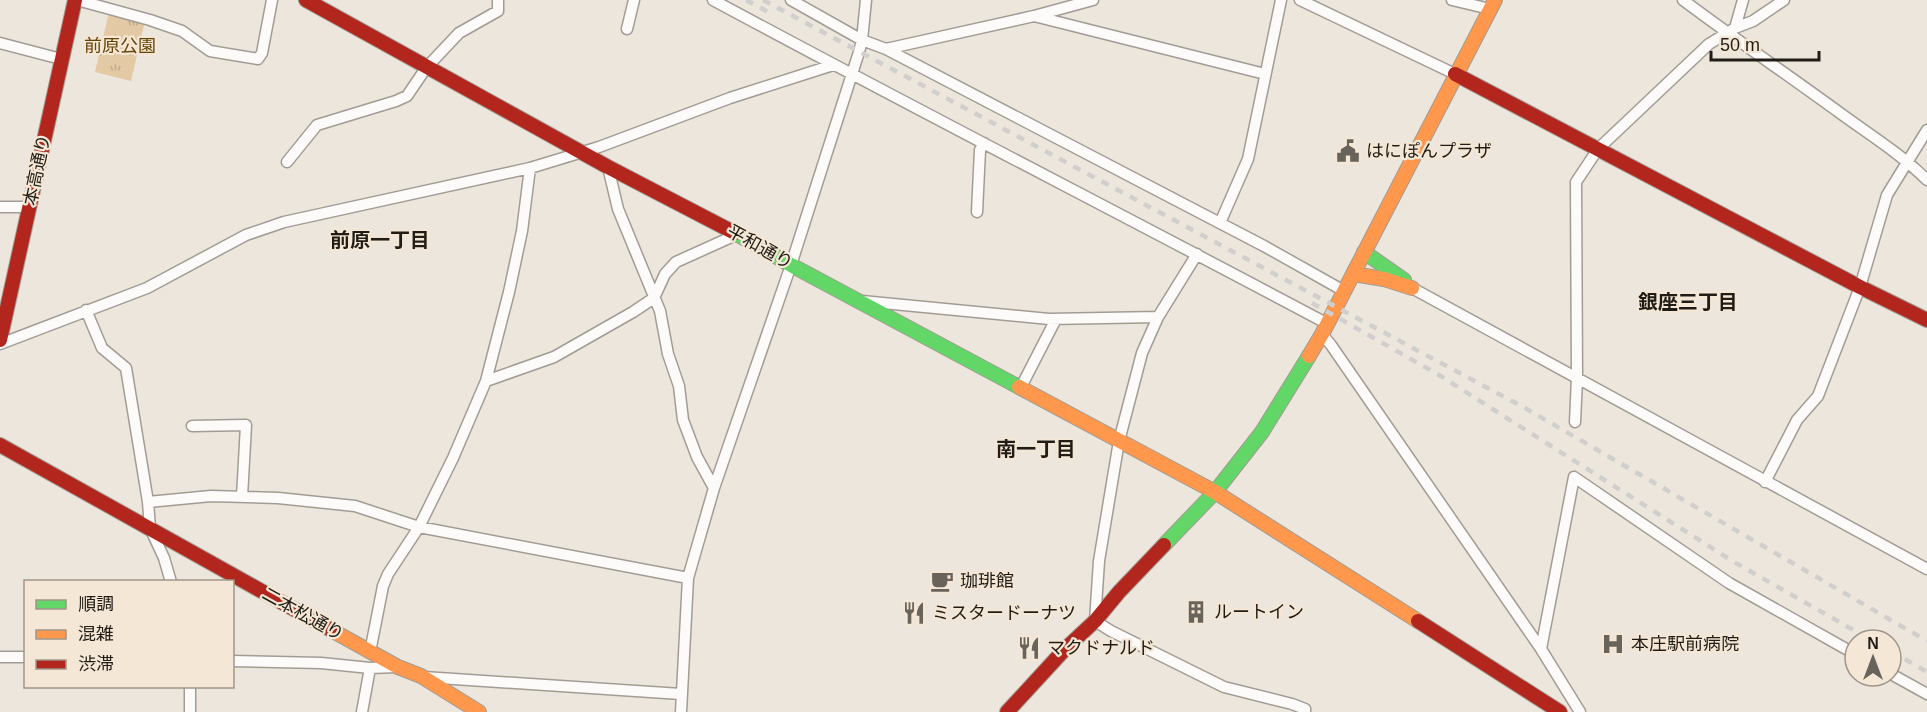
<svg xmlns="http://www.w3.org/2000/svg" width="1927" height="712" font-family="Helvetica,'Noto Sans JP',sans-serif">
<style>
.park{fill:url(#park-tufts)}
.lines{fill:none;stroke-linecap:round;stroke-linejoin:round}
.street-casing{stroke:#a29c94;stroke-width:13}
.fast-casing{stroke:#a29c94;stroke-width:16}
.slow-casing{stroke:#a29c94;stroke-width:16}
.jam-casing{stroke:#a29c94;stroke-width:16}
.street{stroke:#fcfbfa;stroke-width:10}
.fast{stroke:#63d668;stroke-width:14}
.slow{stroke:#ff974d;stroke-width:14}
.jam{stroke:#b3261e;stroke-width:14}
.rail{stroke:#d1cfcd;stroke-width:4.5;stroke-dasharray:8 8;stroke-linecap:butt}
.labels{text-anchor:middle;stroke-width:4.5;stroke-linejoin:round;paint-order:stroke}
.park-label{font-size:18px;fill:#664509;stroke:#f4e7d5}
.poi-label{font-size:18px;fill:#211d16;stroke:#f4e7d5;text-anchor:start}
.street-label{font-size:18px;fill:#211d16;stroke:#f4e7d5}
.neighbourhood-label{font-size:20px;font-weight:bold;fill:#211d16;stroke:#f4e7d5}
</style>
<defs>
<pattern id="park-tufts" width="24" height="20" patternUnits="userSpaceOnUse" patternTransform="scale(1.5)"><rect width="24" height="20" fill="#e3c9a4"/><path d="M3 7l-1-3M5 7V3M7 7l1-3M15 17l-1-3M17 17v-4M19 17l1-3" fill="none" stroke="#c2ac8c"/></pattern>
</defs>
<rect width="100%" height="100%" fill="#ede6dc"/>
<path class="park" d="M109,12L145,21L131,81L95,72Z"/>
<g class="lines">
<g class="street-casing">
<path id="street" d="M77,0L150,20L182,31L210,51L258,59L262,53L272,0
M713,0C917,110 1123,215 1328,324
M791,0L862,40L886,49L1264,246L1344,291
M1300,0L1455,74
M1452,0L1490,9
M1683,0C1735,39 1788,75 1840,113C1870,135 1901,154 1927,180
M1034,16L1265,74
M1735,28L1743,0
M627,29L634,0
M0,43L61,59
M886,49L1034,16L1093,0
M287,162L317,125L396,101L407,96L426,68L459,33L498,11V0
M608,167L618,209L660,311L668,354L679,386L683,420L697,457L714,488
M0,207H30
M977,212L980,150L984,143
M1220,223L1248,159L1281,0
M1197,254L1158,317L1142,353L1119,441L1099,561L1095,621L1111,631L1224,687L1292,704L1305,709V712
M1412,288L1927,569
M862,301L1049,319L1158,317
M86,310L102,348L126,368L148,502
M1322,334L1331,345L1541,649L1580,712
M0,344L147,288L246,235L284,222L530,168L599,147L730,98L833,65
M486,381L554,357L633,312L654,298L665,274L676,262L738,234
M1021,387L1056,319
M1575,422L1577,378L1576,182L1598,149L1709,44L1735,28L1753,21L1784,0
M192,426L246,425L242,497
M1765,482L1797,420L1818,396L1860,287L1887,195L1927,130
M171,582L164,558L150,528L148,502L211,496L278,498L355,506L419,527L688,578
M1541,649L1574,477L1729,583L1855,654
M370,652L383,586L388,574L419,527L453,458L486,381L509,292L522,231L530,168
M0,657H26
M232,661L321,663L370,668L397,667
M1891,674L1927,694
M424,677L681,694
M190,712V686
M362,712L370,668
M681,712L688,578L714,488L791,265L859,52L862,40L866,0"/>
</g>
<g class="fast-casing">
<path id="fast" d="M735,233L791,265L1019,387
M1364,252L1404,280
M1164,545L1215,492L1262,432L1309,356"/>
</g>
<g class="slow-casing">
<path id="slow" d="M1353,274L1384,279L1412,288
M1309,356L1322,334L1495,0
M1019,387L1215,492L1418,621
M333,631L398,667L421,676L479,712"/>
</g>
<g class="jam-casing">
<path id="jam" d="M306,0L608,167L735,233
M1455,74L1860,287L1927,320
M0,340L75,0
M0,445L333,631
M1418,621L1560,712
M1007,712L1065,649L1095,621L1119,592L1164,545"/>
</g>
<use href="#street" class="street"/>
<use href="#fast" class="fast"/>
<use href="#slow" class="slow"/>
<use href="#jam" class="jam"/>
<path class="rail" d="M746,0L770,13
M763,0L1525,408L1927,641
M1312,303L1439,375L1734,562L1871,640
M1891,651L1927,672"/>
</g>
<defs>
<g id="civic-bare" transform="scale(1.8)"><path d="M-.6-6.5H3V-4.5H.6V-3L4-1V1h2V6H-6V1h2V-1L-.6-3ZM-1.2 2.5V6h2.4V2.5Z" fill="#68635b" stroke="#f4e7d5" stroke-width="2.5" paint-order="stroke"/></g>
<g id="cafe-bare" transform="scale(1.8)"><path d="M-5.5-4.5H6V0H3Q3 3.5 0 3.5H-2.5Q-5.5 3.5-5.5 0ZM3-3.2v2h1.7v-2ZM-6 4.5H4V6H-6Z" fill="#68635b" stroke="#f4e7d5" stroke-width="2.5" paint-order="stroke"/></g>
<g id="building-bare" transform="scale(1.8)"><path d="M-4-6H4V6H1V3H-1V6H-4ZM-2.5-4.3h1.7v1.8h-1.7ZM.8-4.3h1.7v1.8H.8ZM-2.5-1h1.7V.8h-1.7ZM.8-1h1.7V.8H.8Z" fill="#68635b" stroke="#f4e7d5" stroke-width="2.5" paint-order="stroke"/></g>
<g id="restaurant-bare" transform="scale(1.8)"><path d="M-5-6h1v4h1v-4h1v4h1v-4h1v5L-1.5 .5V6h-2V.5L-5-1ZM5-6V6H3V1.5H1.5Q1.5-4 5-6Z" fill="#68635b" stroke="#f4e7d5" stroke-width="2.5" paint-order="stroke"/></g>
<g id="hospital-bare" transform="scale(1.8)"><path d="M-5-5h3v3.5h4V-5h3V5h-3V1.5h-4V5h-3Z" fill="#68635b" stroke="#f4e7d5" stroke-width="2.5" paint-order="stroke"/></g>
</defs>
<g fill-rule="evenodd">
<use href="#civic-bare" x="1348" y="151"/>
<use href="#cafe-bare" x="942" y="581"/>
<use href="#building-bare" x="1196" y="612"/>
<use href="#restaurant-bare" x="914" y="613"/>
<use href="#hospital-bare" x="1613" y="644"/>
<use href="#restaurant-bare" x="1029" y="648"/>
</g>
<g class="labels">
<g class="park-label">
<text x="120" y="52">前原公園</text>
</g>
<g class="poi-label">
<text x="1366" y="157">はにぽんプラザ</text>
<text x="960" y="587">珈琲館</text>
<text x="1214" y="618">ルートイン</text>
<text x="932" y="619">ミスタードーナツ</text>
<text x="1631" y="650">本庄駅前病院</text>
<text x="1047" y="654">マクドナルド</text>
</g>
<g class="street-label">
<text transform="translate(37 170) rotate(-78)" y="6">本高通り</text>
<text transform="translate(760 247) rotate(29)" y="6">平和通り</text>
<text transform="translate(303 614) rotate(29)" y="6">二本松通り</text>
</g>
<g class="neighbourhood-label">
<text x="380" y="247">前原一丁目</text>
<text x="1688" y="309">銀座三丁目</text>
<text x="1036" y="456">南一丁目</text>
</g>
</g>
<rect x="24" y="580" width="210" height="108" fill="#f4e7d5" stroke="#a09689" stroke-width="1.5"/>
<rect x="36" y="600" width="30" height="9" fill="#63d668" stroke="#a09689" stroke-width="1.5"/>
<text x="78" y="610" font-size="18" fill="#211d16">順調</text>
<rect x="36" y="630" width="30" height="9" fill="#ff974d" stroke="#a09689" stroke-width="1.5"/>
<text x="78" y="640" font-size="18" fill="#211d16">混雑</text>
<rect x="36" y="660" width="30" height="9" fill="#b3261e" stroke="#a09689" stroke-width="1.5"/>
<text x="78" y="670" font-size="18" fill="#211d16">渋滞</text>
<g transform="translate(1873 658)"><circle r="28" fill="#f4e7d5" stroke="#a09689" stroke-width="1.5"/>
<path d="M0-4.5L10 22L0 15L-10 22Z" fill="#68635b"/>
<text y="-9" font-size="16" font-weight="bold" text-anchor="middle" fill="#211d16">N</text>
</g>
<path d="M1711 51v9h108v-9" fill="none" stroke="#211d16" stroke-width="3"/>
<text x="1720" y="51" font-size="18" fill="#211d16" stroke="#f4e7d5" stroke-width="4.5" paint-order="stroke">50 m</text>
</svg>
